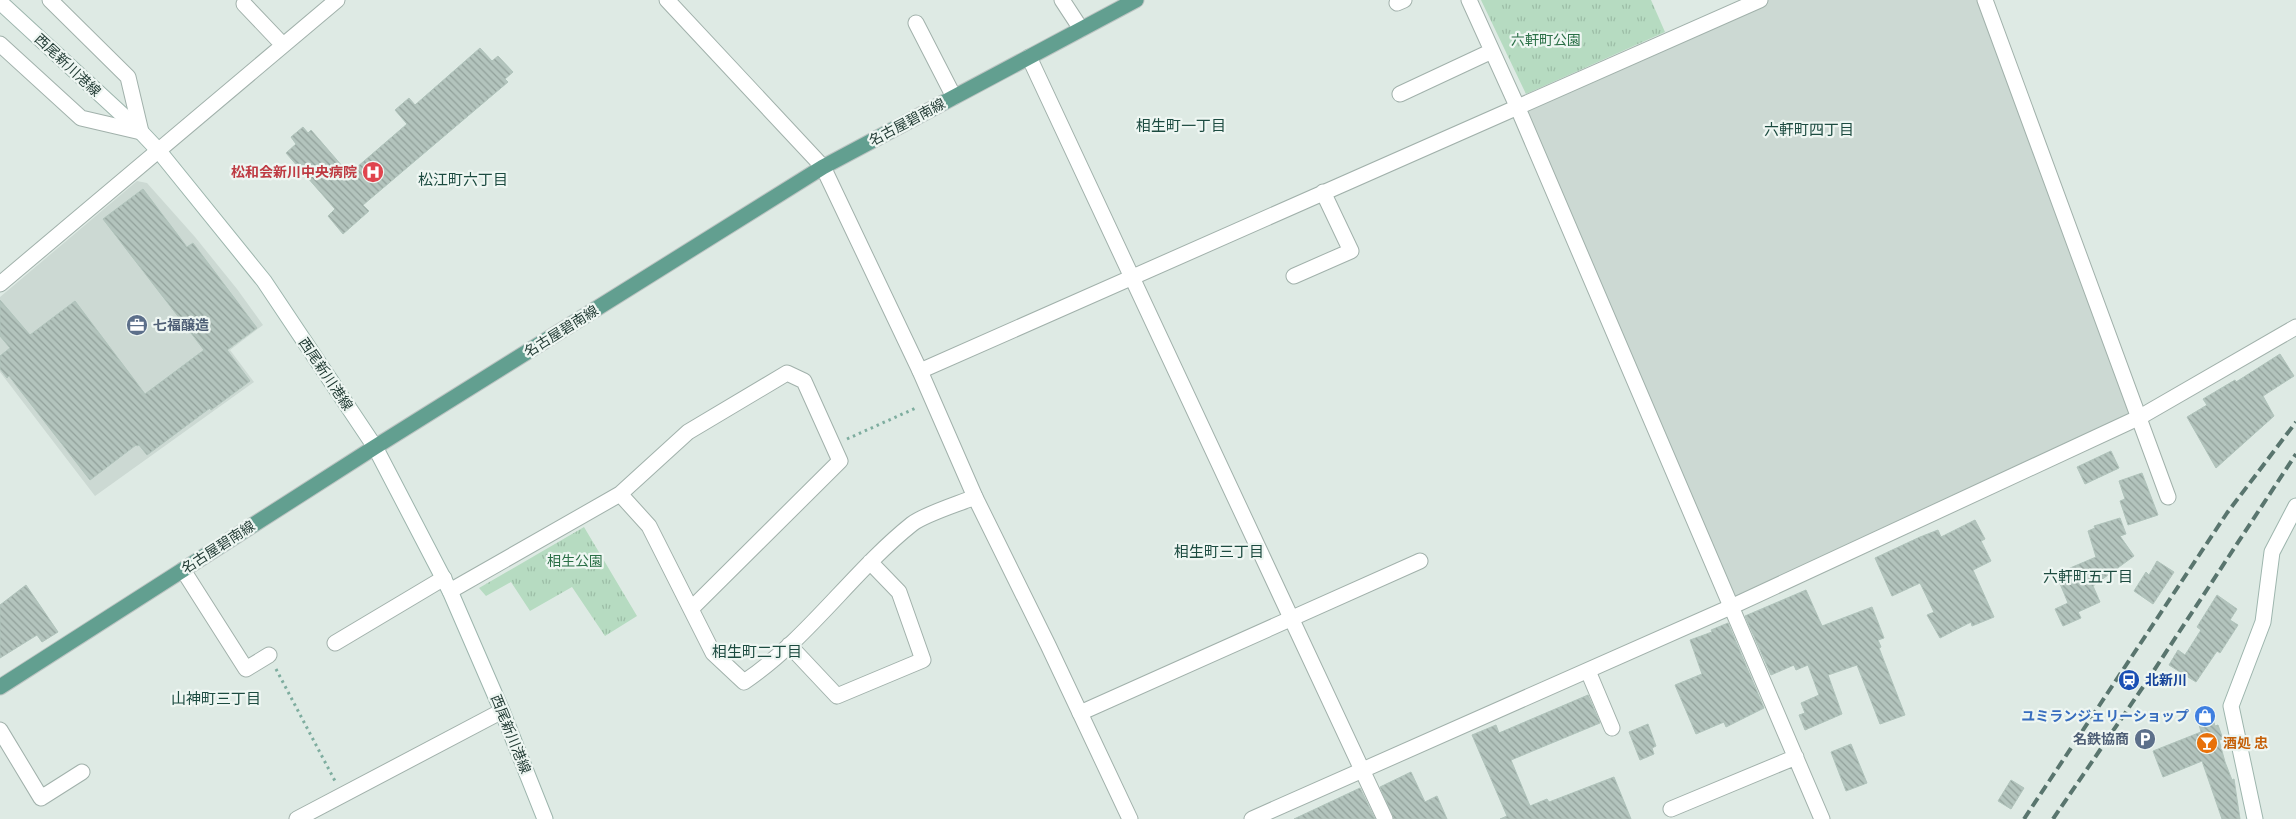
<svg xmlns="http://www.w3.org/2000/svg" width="2296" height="819" font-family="Commissioner,'Noto Sans JP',sans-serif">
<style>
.built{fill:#ccd9d3}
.grass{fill:url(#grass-tufts)}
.building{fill:url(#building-back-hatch);stroke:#b0c3bb}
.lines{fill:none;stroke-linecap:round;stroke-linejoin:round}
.minor-casing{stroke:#a1b1ab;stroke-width:17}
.tertiary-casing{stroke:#a1b1ab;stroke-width:17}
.secondary-casing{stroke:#9db5ad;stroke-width:17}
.primary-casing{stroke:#bcc4c2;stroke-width:17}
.path{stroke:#7ead9f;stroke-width:3;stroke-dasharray:2.5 4;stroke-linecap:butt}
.minor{stroke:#fff;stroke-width:15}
.tertiary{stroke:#fff;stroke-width:15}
.secondary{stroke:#fff;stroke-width:15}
.primary{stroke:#629f90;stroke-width:15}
.rail{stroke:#59756e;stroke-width:4;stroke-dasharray:10 5;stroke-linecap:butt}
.labels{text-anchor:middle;stroke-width:4.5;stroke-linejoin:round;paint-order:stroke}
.park-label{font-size:14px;fill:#2a6f46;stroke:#eef6f2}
.street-label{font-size:14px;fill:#1f3932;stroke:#eef6f2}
.health-label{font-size:14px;font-weight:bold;fill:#be3a42;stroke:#eef6f2;text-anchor:end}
.service-label{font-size:14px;font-weight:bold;fill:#4e5e75;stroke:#eef6f2;text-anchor:start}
.transit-label{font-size:14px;font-weight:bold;fill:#164399;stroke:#eef6f2;text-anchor:start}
.shop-label{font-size:14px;font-weight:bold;fill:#366cbe;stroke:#eef6f2;text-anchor:end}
.food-label{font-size:14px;font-weight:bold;fill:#c56008;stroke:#eef6f2;text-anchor:start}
.neighbourhood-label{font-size:15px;fill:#1c4b40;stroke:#eef6f2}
</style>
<defs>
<pattern id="grass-tufts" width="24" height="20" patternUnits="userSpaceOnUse" patternTransform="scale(1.25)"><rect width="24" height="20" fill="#b6dbc1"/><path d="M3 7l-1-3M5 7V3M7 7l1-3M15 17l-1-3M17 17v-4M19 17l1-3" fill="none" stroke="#9cbda6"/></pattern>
<pattern id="building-back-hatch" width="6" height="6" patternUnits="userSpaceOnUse" patternTransform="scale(1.25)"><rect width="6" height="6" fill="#b3c4bd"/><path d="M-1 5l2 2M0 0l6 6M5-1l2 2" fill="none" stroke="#91a09a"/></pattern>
</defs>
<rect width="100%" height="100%" fill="#deeae4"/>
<path class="built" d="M1760,0H1985L2140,417L1733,606L1517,106Z
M137,181L147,183L195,237L237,289L263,325L230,350L254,382L95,496L0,372V297Z"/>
<path class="grass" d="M1481,0H1651L1665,32L1526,94Z
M584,527L637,616L605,636L572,587L530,611L511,582L486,596L479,588Z"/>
<path class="building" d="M480,48L492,61L498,56L513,72L505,79L508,82L363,205L369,211L343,234L328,216L335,209L286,153L296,144L291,137L303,127L308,133L311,130L349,174L407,124L395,110L409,98L415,105Z
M143,189L187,247L193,243L257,328L227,350L250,381L211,410L210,408L147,455L139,445L137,446L136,445L90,480L9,376L7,378L0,369V356L10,348L0,336V300L30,335L75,301L145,394L204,350L103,219Z
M2280,354L2294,376L2263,396L2274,416L2216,468L2187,417L2207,405L2203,399L2235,380L2236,382Z
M2111,451L2119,468L2085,484L2077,467Z
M2142,473L2158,515L2128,525L2120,501L2125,499L2119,481Z
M2120,518L2126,534L2120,536L2134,556L2093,586L2100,602L2078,612L2081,618L2063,626L2055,609L2068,603L2056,574L2096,557L2088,531L2095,528L2094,526Z
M1975,520L1985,539L1981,541L1991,561L1973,570L1994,617L1972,626L1971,622L1940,638L1927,615L1934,612L1920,583L1892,596L1875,558L1920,537L1938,530L1941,537Z
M2157,561L2174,572L2153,604L2134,591L2146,572L2149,575Z
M26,585L58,632L42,642L37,635L0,658V605Z
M1806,590L1822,626L1872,607L1884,638L1878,640L1881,647L1879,648L1905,715L1880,724L1857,665L1828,675L1842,714L1805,730L1799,715L1805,713L1801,703L1819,695L1808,665L1796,670L1794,665L1771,675L1745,616Z
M2217,595L2237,609L2230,620L2238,625L2220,653L2217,651L2196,682L2169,665L2178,650L2185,655L2201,630L2197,627Z
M1728,623L1764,708L1726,727L1724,722L1696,734L1675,685L1702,674L1690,640L1712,632L1711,630Z
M1588,695L1600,723L1511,760L1530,806L1547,799L1549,802L1614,777L1631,819H1500L1507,816L1472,735L1496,725L1499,733Z
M2210,709L2215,726L2218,725L2223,739L2219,740L2225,762L2232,780L2234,779L2240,819H2222L2202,761L2163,777L2153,751L2201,732L2196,713Z
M1648,724L1656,746L1652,748L1654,754L1640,760L1629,732Z
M1851,744L1867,783L1846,791L1831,752Z
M1411,772L1425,802L1437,796L1447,819H1394L1380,787Z
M2011,780L2024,788L2011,809L1998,801Z
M1360,788L1375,819H1294Z"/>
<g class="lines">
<g class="minor-casing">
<path id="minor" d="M667,0L823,167
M1062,0L1081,29
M1469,0L1517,106L1822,819
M1985,0L2168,497
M1397,3L1404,0
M244,4L283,45
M916,23L954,97
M0,44L81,118L141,132L128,77L50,0
M1029,57L1385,819
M1400,94L1492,51
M1294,276L1351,251L1323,192
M0,284L337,0
M920,371L1760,0
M620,494L688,432L787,373L804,381L840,461L691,609
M183,570L246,669L269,655
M450,591L620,494L649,526L713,653L744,682C808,639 852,572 912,524C925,514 958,504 975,497
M335,643L444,578
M789,645L837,696L923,660L899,592L870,562
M1588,671L1612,728
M1080,713L1420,561
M0,730L41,798L82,772
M1671,809L1796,757
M297,819L502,711"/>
</g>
<g class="tertiary-casing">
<path id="tertiary" d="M823,167L920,371L975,497L1048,645L1130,819
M1252,819L1733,606L2140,417L2296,327"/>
</g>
<g class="secondary-casing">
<path id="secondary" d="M0,2L141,132L158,150L264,281L375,447L450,591L502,711L545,819
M2255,819L2231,706L2263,622L2272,552L2296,506"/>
</g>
<g class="primary-casing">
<path id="primary" d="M0,687L375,447L823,167L1136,0"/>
</g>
<path class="path" d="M847,439L918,407
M276,669L335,781"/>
<use href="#minor" class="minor"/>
<use href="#tertiary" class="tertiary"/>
<use href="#secondary" class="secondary"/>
<use href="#primary" class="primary"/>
<path class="rail" d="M2024,819L2227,513L2296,422
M2053,819L2147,681L2296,454"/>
</g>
<defs>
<g id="hospital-disc" transform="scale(1.125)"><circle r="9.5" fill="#e0444e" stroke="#eef6f2"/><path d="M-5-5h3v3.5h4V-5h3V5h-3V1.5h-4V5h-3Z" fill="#fff"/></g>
<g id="office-disc" transform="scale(1.125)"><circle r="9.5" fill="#5c6f8a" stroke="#eef6f2"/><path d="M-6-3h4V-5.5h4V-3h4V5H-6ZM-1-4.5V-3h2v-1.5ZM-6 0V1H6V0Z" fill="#fff"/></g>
<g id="station-disc" transform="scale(1.125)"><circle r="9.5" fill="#1a4fb4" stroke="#eef6f2"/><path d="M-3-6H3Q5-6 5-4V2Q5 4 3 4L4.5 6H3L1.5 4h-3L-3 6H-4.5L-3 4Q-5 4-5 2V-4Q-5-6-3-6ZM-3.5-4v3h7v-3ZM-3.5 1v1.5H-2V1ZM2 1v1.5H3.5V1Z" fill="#fff"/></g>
<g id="shop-disc" transform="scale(1.125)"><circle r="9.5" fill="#3f7fe0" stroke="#eef6f2"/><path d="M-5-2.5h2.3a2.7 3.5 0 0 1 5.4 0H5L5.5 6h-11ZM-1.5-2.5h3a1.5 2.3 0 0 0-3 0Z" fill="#fff"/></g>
<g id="parking-disc" transform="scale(1.125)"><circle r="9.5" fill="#5c6f8a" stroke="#eef6f2"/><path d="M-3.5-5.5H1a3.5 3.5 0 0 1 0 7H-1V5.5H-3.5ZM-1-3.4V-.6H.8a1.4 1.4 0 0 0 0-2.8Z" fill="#fff"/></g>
<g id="bar-disc" transform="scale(1.125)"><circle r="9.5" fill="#e8710a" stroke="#eef6f2"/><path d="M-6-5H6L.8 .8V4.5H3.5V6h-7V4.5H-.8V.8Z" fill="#fff"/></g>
</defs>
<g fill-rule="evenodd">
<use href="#hospital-disc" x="373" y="172"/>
<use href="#office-disc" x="137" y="325"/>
<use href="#station-disc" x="2129" y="680"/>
<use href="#shop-disc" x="2205" y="716"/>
<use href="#parking-disc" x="2145" y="739"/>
<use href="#bar-disc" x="2207" y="743"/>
</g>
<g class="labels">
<g class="park-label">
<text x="1546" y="45">六軒町公園</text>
<text x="575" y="566">相生公園</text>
</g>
<g class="street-label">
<text transform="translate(68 65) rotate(43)" y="5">西尾新川港線</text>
<text transform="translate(907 122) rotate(-28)" y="5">名古屋碧南線</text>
<text transform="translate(561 331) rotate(-32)" y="5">名古屋碧南線</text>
<text transform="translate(326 374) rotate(56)" y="5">西尾新川港線</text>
<text transform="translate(218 547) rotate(-33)" y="5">名古屋碧南線</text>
<text transform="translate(511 734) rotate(68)" y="5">西尾新川港線</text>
</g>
<g class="health-label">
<text x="357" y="177">松和会新川中央病院</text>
</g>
<g class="service-label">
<text x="153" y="330">七福醸造</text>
<text x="2129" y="744" text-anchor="end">名鉄協商</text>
</g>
<g class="transit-label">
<text x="2145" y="685">北新川</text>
</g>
<g class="shop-label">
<text x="2189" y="721">ユミランジェリーショップ</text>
</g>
<g class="food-label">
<text x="2223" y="748">酒処 忠</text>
</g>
<g class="neighbourhood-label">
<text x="1181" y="131">相生町一丁目</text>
<text x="1809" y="135">六軒町四丁目</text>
<text x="463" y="185">松江町六丁目</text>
<text x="1219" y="557">相生町三丁目</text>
<text x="2088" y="582">六軒町五丁目</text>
<text x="757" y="657">相生町二丁目</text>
<text x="216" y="704">山神町三丁目</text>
</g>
</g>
</svg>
